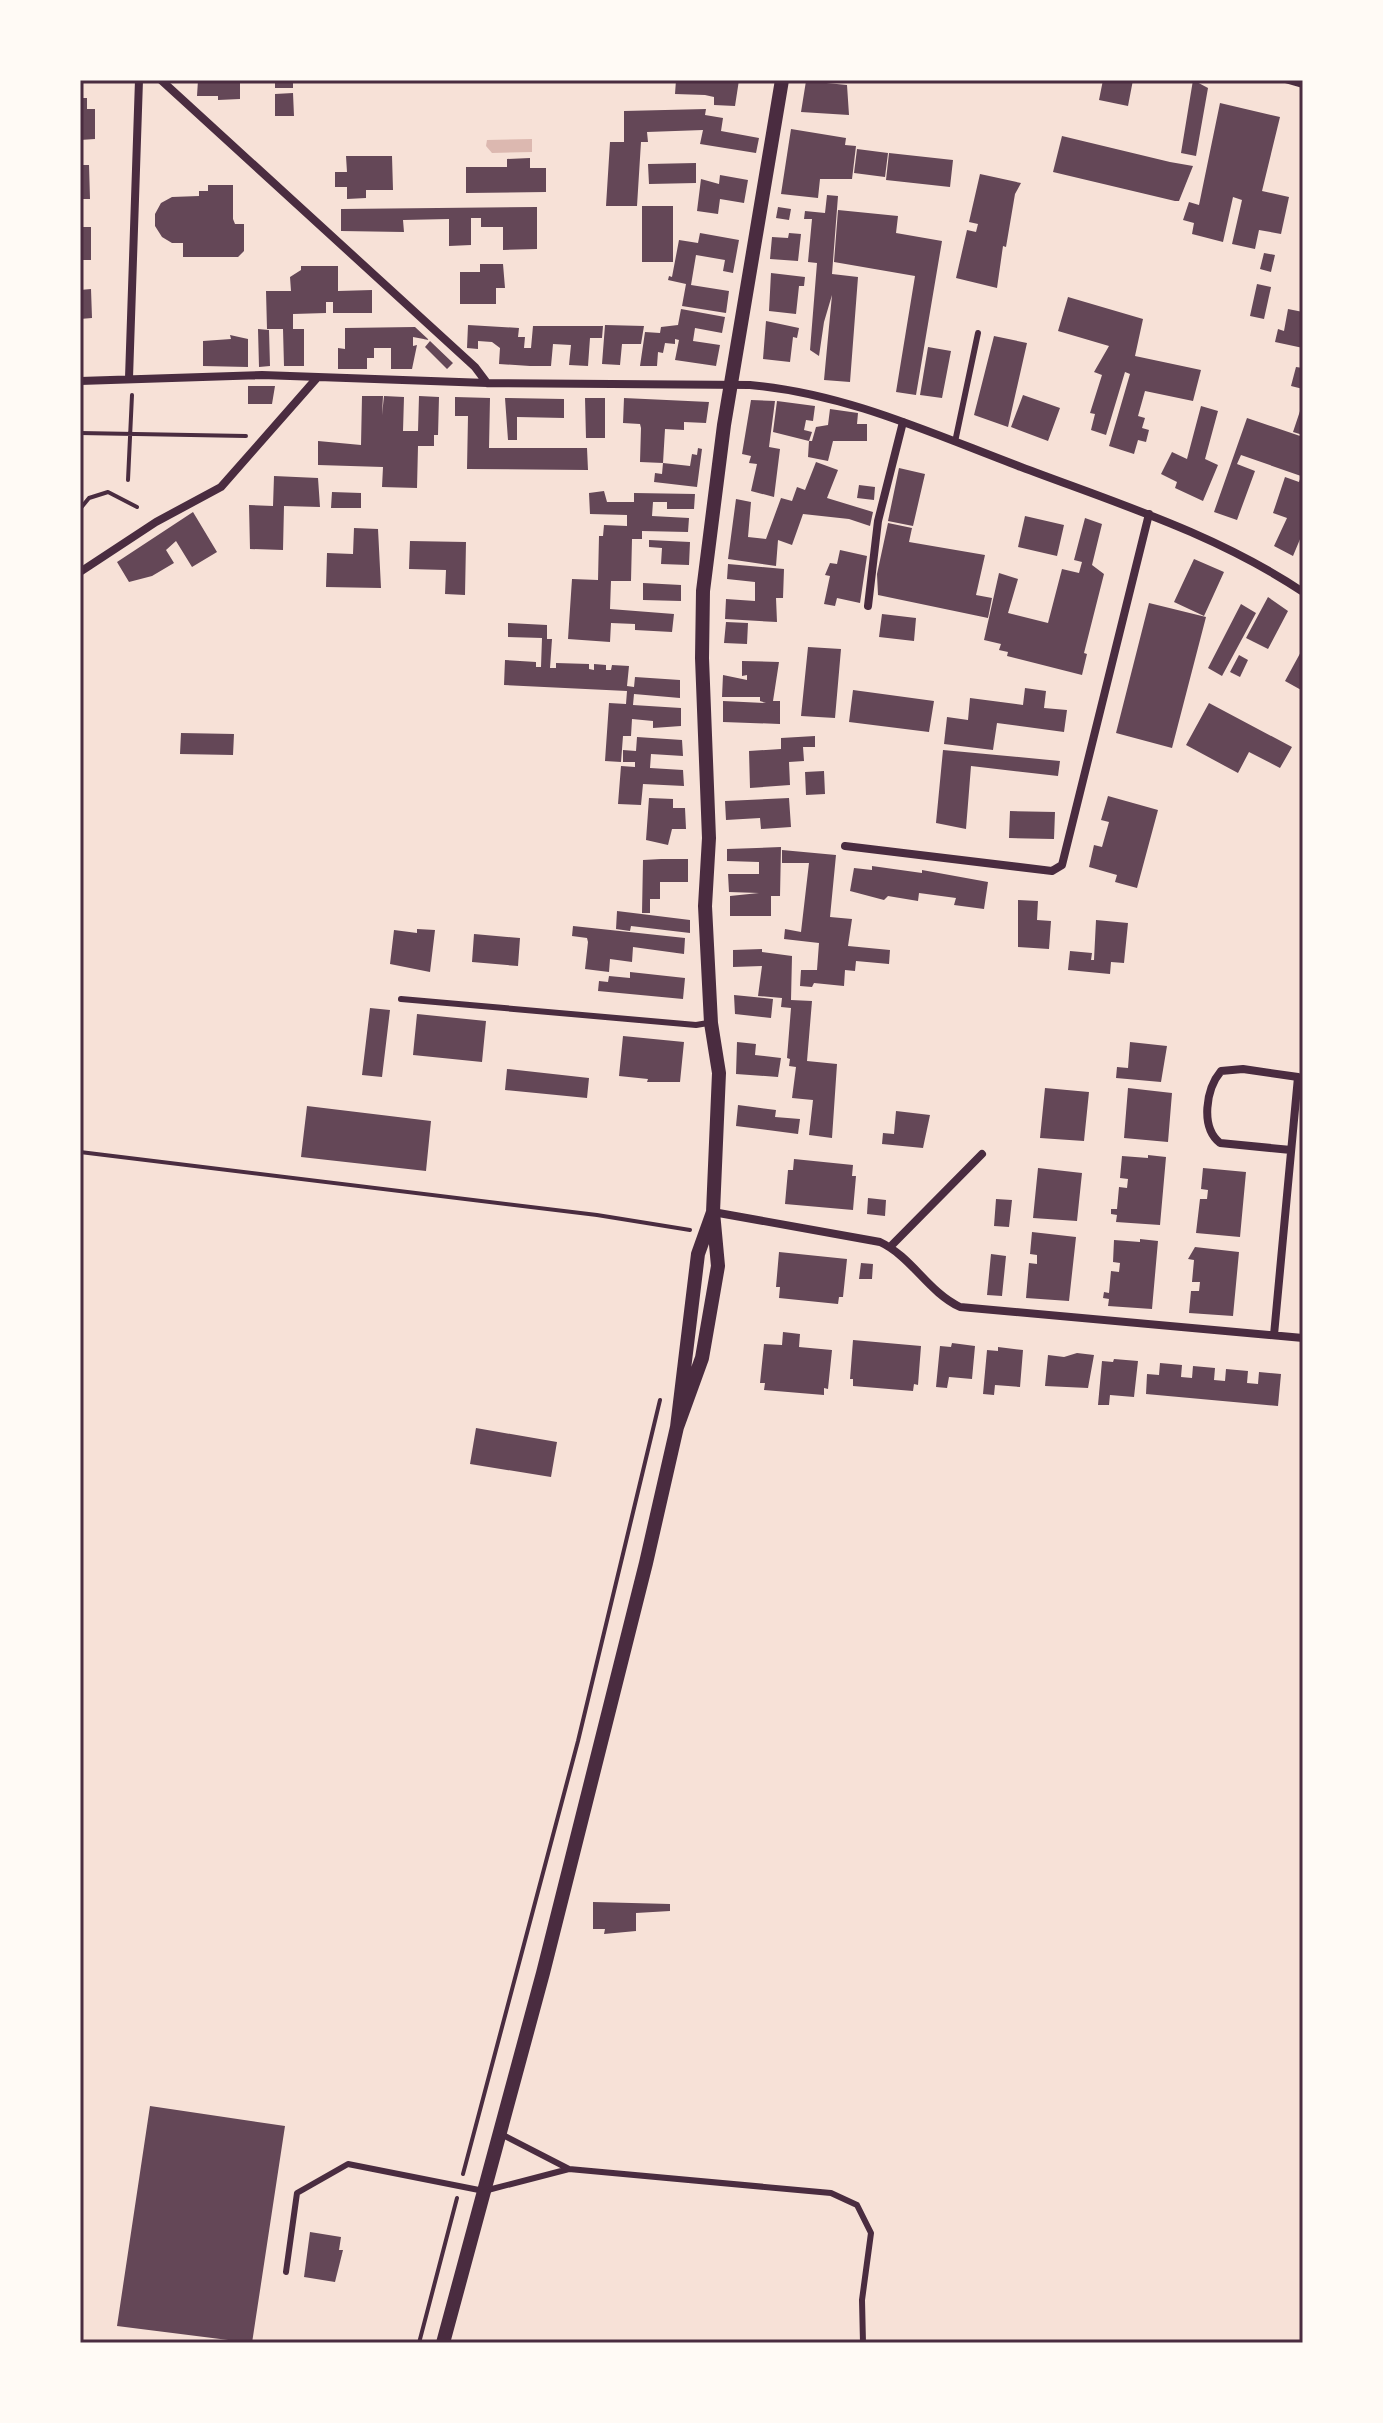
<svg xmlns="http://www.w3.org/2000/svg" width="1383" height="2423" font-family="'PT Sans Narrow',sans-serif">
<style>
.water{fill:#dcb8b0}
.building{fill:#644757}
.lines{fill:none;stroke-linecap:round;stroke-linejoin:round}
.path{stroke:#4a2c40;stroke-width:4}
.service{stroke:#4a2c40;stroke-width:6}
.minor{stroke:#4a2c40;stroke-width:8}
.tertiary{stroke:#4a2c40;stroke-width:14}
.neatline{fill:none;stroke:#4a2c40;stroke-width:3}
</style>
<rect width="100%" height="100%" fill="#f7e1d7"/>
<path class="water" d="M532,139V152L492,153L486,146L487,140Z"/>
<path class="building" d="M198,80L240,83V99L218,100V96H197Z
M275,80H293V88H275Z
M676,80H739L735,106L714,105V97L705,95L675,94Z
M1103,80H1133L1128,106L1099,100Z
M1193,80L1208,88L1196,156L1181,153Z
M806,81L847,85L849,115L801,112Z
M293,93L294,116H275V94Z
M80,98H87V109H95V139L80,140Z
M1220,103L1280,117L1262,191L1289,197L1281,234L1259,230L1255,249L1232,244L1242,200L1233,197L1223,242L1192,234L1194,223L1183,220L1189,202L1199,205Z
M706,109L705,115L723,118L721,131L759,138L756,153L700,144L703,130L647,132L648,142H641L637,206H606L610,142H624V111Z
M791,129L846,138L845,145L856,146L852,179H820L818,198L781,194Z
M1062,136L1170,162L1193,166L1179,201H1175L1053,172Z
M857,149L888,153L885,177L854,173Z
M889,153L953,160L950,187L886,180Z
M346,156H392L393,190H366V198L347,199V187H335V172H347Z
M530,158V168H546V192L466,193V167H507V159Z
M696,163V183L649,184L648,164Z
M80,165H89L90,199H80Z
M980,174L1021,183L1015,194L1006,247L1003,246L997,288L956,278L967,230L976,232L978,224L969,222Z
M720,175L748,180L744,203L720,199L718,214L697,211L701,179L719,184Z
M208,185H233V219L235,224H244V251L238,257H183V243H172L162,237L155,226V214L161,203L172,197L199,196V191H208Z
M827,195L838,196L832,274L858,277L850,382L824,380L832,295L824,322L819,356L810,350L817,263L808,262L812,219H804L805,211L825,213Z
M642,206H673V262H642Z
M537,207V249L503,250V227H481V218H471V245L449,246V219L403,220L404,232L341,231V209Z
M778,207L791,209L789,220L776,218Z
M838,210L898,216L896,233L942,241L916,395L896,392L915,276L834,262Z
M80,227H91V260H80Z
M700,233L739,240L733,273L723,271L725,260L696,255L691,285L729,291L726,313L682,306L686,284L668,280L669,276L672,277L679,240L698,243Z
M789,233L801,234L798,261L770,259L772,237L788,238Z
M1264,253L1275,255L1271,272L1260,269Z
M480,264H503L505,288H496V304H460V272H480Z
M301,266H338V291L372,290V313H333V302H326V313L293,314V329H304V366H284L283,329H267L266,291H291L290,277L301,270Z
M771,273L805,277L804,286H799L796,314L769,311Z
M1257,284L1271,287L1264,319L1250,316Z
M91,289L92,318L80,319V290Z
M1068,297L1143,319L1135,356L1201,370L1193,401L1145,391L1138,416L1145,418L1142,428L1149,430L1146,442L1138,440L1134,454L1109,446L1130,374L1125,372L1106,435L1091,430L1095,414L1090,413L1102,375L1094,372L1109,346L1058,331Z
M681,309L725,317L722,333L695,328L693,341L720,345L716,366L675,360L679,340L675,339V344L665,343L663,353L658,352L657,366H640L645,332L660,333L661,327L678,325Z
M1288,309L1303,312V348L1275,342L1278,329L1284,331Z
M766,321L799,328L797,338L793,337L790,362L763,359Z
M468,325L519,328L518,337H525L524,348H531L533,326H603L602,338H590L588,366L569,365L571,345L553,344L551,366H530L499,364L500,348L492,342L478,341V349L467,348Z
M605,325L644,326L641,344H622L620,365L602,364Z
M415,327L429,340L413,337V346L417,345L412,369H391V348H374V358H367V369H338V348L345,349V328Z
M258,329L269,330L270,366L259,367Z
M230,335L248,339V367L203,366V341L231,339Z
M994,336L1027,343L1008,427L974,415Z
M430,341L453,363L447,369L425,347Z
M928,347L951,351L942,398L920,395Z
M1296,367L1303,368V389L1291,386Z
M248,386H275L272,404H248Z
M1023,395L1060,408L1048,441L1011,427Z
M362,396H383L382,415L384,396L404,397L403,431H418L419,396L439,397L438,435H434V446H418L417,488L382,487L383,467L318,465V441L361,445Z
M455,397L490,398L489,448H587L588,470L467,469L468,416H455Z
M505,398L564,399V418L517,417V440H508Z
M585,398H605V438H586Z
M624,398L709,402L706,423L684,422V430L665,429L663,463L640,462L641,428L640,424L623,423Z
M751,400L775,401L769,447L780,449L774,497L751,491L757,464L749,463L751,456L742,454Z
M777,401L815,406L813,421L806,420L804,430L812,432L809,441L773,432Z
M1303,402V435L1293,432Z
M1201,406L1218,411L1205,459L1218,465L1203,501L1175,488L1177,482L1161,474L1172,452L1187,459Z
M830,409L858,413L857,424H867V441H833L828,461L808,457L809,441H812L816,427L828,425Z
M1247,418L1303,437V532L1293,556L1274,546L1287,518L1273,513L1285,477L1299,482L1301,476L1241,455L1237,464L1255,471L1237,520L1214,512Z
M698,448L702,449L697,487L654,482L655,473L662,474L663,463L690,466L692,454L697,455Z
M816,462L838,470L827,498L873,512L870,526L849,519L803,514L792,545L778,540L776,566L728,559L736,499L751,502L748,537L766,539L781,498L792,501L797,487L805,490Z
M899,468L925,474L913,526L888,521Z
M274,476L318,478L320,507L284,506L283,550L250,549L249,505L273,506Z
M859,485L875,487L874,500L857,498Z
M604,491L607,502H634V493L695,494L694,509H667V502H653L652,516L689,518L688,532L642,531V539H632L631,581H611L610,609L674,614L672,632L635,630V624L611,623L610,642L568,639L572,579L598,580L599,536H603L604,525L627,526V515L590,514L589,493Z
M332,492L361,493V508H331Z
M193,512L217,552L192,567L176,541L166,550L174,563L152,576L129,582L117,562Z
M1025,516L1064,525L1057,556L1018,547Z
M1085,518L1102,524L1092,565L1104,574L1084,653L1087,654L1082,675L1007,656L1008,652L999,650L1001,644L984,640L999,573L1018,579L1008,613L1048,623L1062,569L1079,573L1082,562L1074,560Z
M888,523L912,528L909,542L985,555L976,595L992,598L988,618L878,595L877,574Z
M354,528L378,529L381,588L326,587L327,553L353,554Z
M649,540L690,542L689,565L661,564L662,548L649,547Z
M410,541L466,542L465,595L445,594L446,570L409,569Z
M840,550L867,556L860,603L837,598L835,606L824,604L830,576L825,575L830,563L837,564Z
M1194,559L1224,572L1204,616L1174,602Z
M728,564L784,569L783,598H776L777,622L725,619L726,599L755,601V582L727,579Z
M643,583L681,585V601L643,600Z
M1268,597L1288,611L1268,649L1246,638Z
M1149,603L1206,617L1172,748L1116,733Z
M1241,604L1256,613L1222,676L1208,668Z
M882,614L916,618L914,641L879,637Z
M726,622L748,623L747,644L724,643Z
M508,623L547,625V639H552L550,668H556V663L589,664V669L594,670V664L606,665V670H611L612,665L629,666L627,686L634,687L635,677L680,680V698L634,694L633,705L681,708V726L653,728V721L632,719L631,736H623L621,762L605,761L609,703L626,704L627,691L504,685L505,660L536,662V667H541L542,638L508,637Z
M808,647L841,649L835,718L801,716Z
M1303,648V691L1285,681Z
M1239,655L1248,660L1240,677L1230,672Z
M742,661L779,662L773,701H780V724L723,722V701L766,703L760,701V697H722L723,675L747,680V675L742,676Z
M1025,688L1046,691L1044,708L1067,710L1064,732L997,723L993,750L944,744L947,717L968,720L970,698L1023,705Z
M853,690L934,701L929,732L849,722Z
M1209,703L1292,747L1280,768L1249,752L1238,773L1186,745Z
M181,733L234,734L233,755L180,754Z
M815,736V747H803L804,761L789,762L790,785L750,788L749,751L781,749V738Z
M637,737L682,740L683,756L651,754L650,768L683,770L684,786L643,784L641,805L618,804L621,766L635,767V762H623V750L636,751Z
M943,750L1060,761L1058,776L971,766L966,829L936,823Z
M824,771L825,794L806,795L805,772Z
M1108,796L1158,810L1137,888L1115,882L1117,875L1089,867L1094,845L1102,847L1109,822L1101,820Z
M649,798L673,799V808H685L686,829H672L668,845L646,840Z
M789,798L791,827L761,829L760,818L726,820L725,801Z
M1010,811L1055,812L1054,839L1009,838Z
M781,847L780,896H771V916H730V896L759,893L729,892L728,874H759V862L727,861V849Z
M782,850L836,855L830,917L852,919L848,946L890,950L889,964L856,961L855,971L845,970L844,986L814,983L812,987L800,986L801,970H817L819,943L784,939L785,929L801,932L809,863H782Z
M661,859H688V882H660V899H650V913H642L643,860Z
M872,866L922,873V870L988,882L984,909L954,905L956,898L919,893L918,901L888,896L884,900L850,891L854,868L872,870Z
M1018,900L1038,901L1037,920L1051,921L1049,949L1018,947Z
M617,911L690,920V933L631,926L630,931L616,929Z
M1096,920L1128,923L1124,963L1111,962L1110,974L1068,970L1070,951L1092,953L1091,960H1094Z
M573,926L685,938L684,954L633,947L632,962L610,959L609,972L585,969L588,942L587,938L572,936Z
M417,929L435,930L430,972L390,964L394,930L417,933Z
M474,934L520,938L518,966L472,962Z
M762,949V952L792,956L791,1000L812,1001L807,1061L837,1064L832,1138L809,1135L813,1100L792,1098L796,1067L789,1066L790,1059L787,1058L791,1008L781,1007L782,998L758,996L762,966L733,967V950Z
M630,972L685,978L683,999L598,991L599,981L608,982L609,976L630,978Z
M734,995L773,999L771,1018L735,1014Z
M370,1008L390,1010L382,1077L362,1075Z
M417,1014L486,1021L482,1062L413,1055Z
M623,1036L684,1042L680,1082H647L648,1079L619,1076Z
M737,1042L756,1044L755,1055L781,1058L778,1077L736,1074Z
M1130,1042L1167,1046L1161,1082L1116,1078L1117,1067L1128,1068Z
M507,1069L589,1078L587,1098L505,1090Z
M1045,1088L1089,1092L1084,1141L1040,1138Z
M1128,1088L1172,1093L1168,1142L1124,1138Z
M738,1105L776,1110L775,1117L800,1119L798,1134L736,1126Z
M307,1106L431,1121L426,1171L301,1157Z
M896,1111L930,1115L923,1148L882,1144L883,1133L894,1134Z
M1148,1155L1166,1157L1160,1225L1116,1222L1117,1215L1111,1214V1209H1117L1119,1187L1127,1188L1128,1179L1120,1178L1122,1156L1148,1158Z
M794,1159L853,1165L852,1176H856L853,1210L785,1204L788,1170H793Z
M1038,1168L1082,1173L1077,1221L1033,1218Z
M1203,1168L1246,1172L1240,1237L1196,1233L1200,1199H1207L1208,1190L1201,1189Z
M868,1198L886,1200L885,1216L867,1214Z
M996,1199L1012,1200L1009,1227L994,1226Z
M1032,1232L1076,1237L1069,1301L1026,1298L1029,1263L1037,1264V1255L1030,1254Z
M1140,1239L1158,1241L1152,1309L1108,1306L1109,1299L1103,1298L1104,1292L1109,1293L1111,1271L1119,1272L1120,1263L1113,1262L1114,1240L1140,1242Z
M1195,1247L1239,1252L1233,1316L1189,1313L1191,1291H1199L1200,1282H1192L1194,1260L1188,1259Z
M779,1252L847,1259L843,1297H839L838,1304L779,1298L780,1287H776Z
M991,1254L1006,1256L1002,1296L987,1295Z
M861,1263L873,1264L872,1279H859Z
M783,1332L800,1334L799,1347L832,1350L828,1389L824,1388V1395L764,1390L765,1383H760L764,1344L782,1345Z
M853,1340L921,1346L918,1385L914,1384L913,1391L853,1386V1379H850Z
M952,1343L975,1346L972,1379L949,1377L947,1388L936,1387L940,1346L951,1347Z
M998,1347L1023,1350L1020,1387L995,1385L994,1395L983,1394L987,1350L998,1351Z
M1077,1353L1094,1355L1088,1388L1045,1386L1048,1355L1064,1357Z
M1114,1359L1138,1361L1134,1397L1110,1395L1109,1405H1098L1102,1361L1113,1362Z
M1160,1363L1182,1365L1181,1377L1192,1378L1193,1366L1215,1368L1214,1380L1225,1381L1226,1369L1248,1371L1247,1383L1258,1384L1259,1372L1281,1374L1278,1406L1146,1394L1147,1374L1159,1375Z
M476,1428L557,1442L551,1477L470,1464Z
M593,1902L670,1904V1911L636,1913V1931L604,1934L605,1929H593Z
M150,2106L285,2126L252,2343L117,2326Z
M310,2232L341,2237L339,2250H343L335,2282L304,2277Z"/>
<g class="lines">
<path class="path" d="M1282,80L1303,86
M80,433L246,436
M128,480L132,395
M80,508V528
M80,509L89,498L108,492L137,507
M80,1152L597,1215L690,1230
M463,2174L578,1741L660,1400
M419,2343L457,2198"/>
<path class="service" d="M955,442L978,333
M401,999L696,1025L708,1023
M501,2134L569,2169
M286,2272L297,2193L348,2164L484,2191L569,2169L831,2193L857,2205L871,2233L862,2300L863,2343
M277,2343H280"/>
<path class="minor" d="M161,80L475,367L487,383
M129,378L139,80
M80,381L262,375L487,383L750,385C845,393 933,434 1021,467C1119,504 1216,534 1303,592
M80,572L156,522L221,487L316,379
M868,606L878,521L903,422
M845,846L1052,871L1062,865L1149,514
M713,1212L880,1242C912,1257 928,1292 960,1307L1303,1338
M890,1247L982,1154
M1274,1335L1298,1077L1243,1069L1221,1071C1206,1089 1200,1127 1220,1143L1291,1150"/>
<path class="tertiary" d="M677,1427L702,1358L718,1266L713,1212L719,1073L711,1023L705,906L709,838L702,658L703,591L724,425L782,80
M443,2343L543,1973L646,1563L677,1427L698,1254L713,1212"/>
</g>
<rect width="1383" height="2423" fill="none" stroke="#fffaf5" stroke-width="164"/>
<rect x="82" y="82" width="1219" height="2259" class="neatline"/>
</svg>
